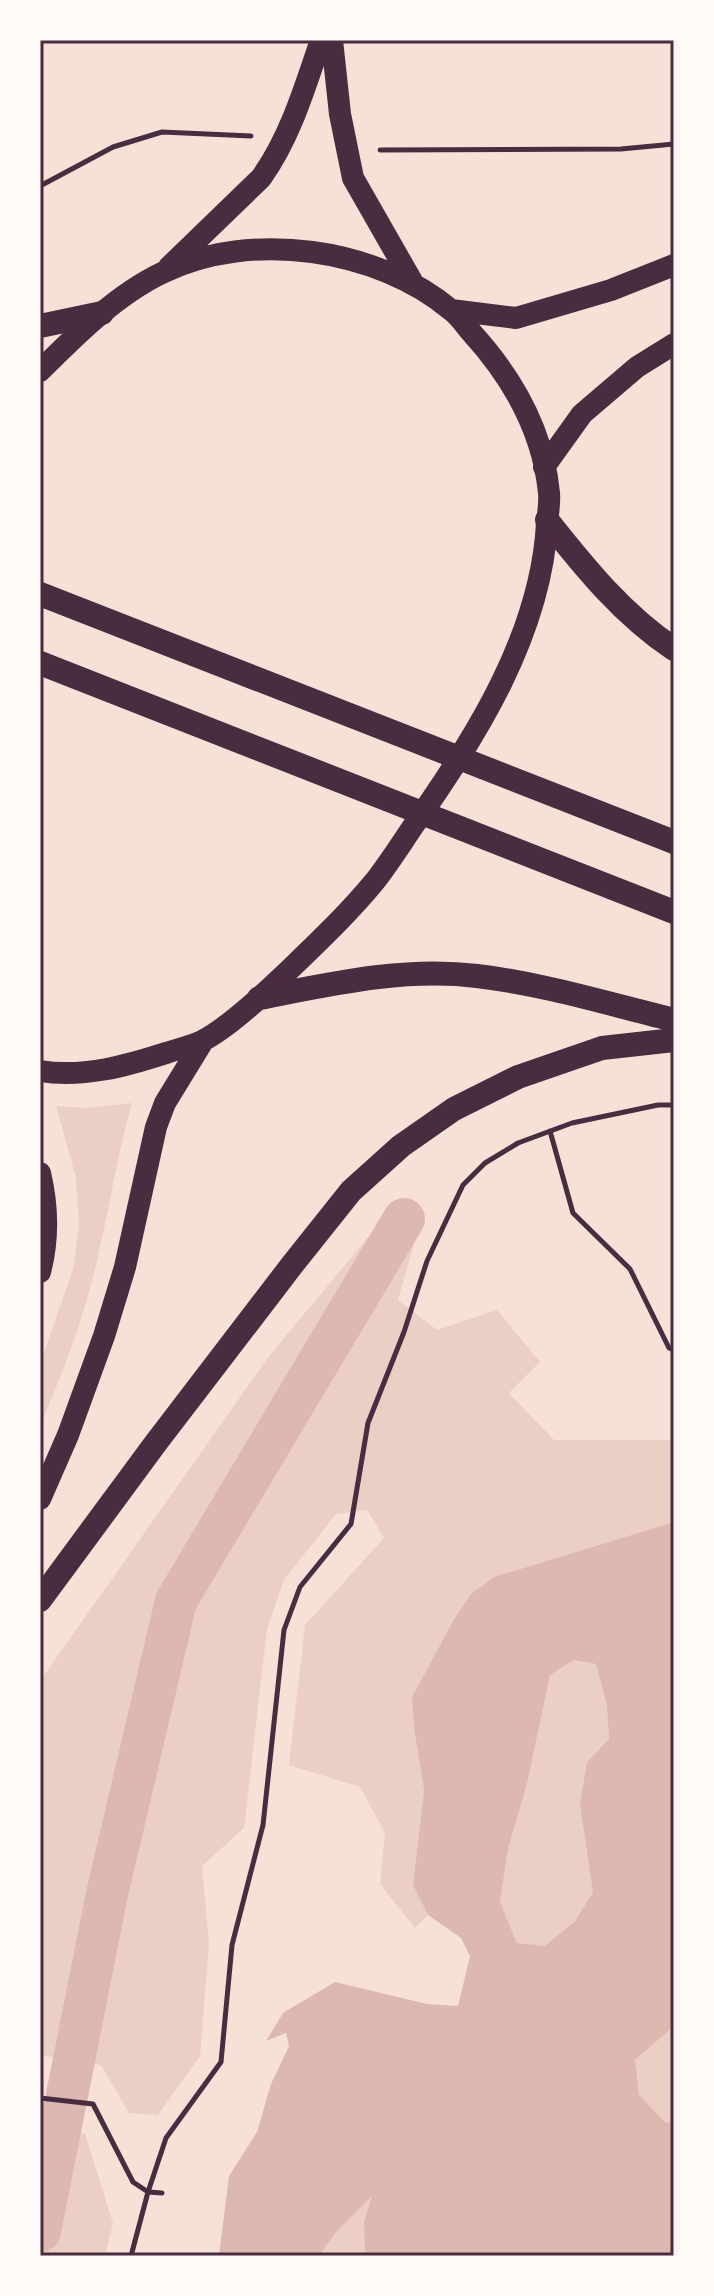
<svg xmlns="http://www.w3.org/2000/svg" width="714" height="2296" font-family="'Fira Sans Condensed',sans-serif">
<style>
.green{fill:#ebcfc5}
.water{fill:#dcb8b0;fill-rule:evenodd}
.lines{fill:none;stroke-linecap:round;stroke-linejoin:round}
.canal{stroke:#dcb8b0;stroke-width:42}
.path{stroke:#4a2c40;stroke-width:5}
.trunk{stroke:#4a2c40;stroke-width:22}
.motorway{stroke:#4a2c40;stroke-width:24}
.neatline{fill:none;stroke:#4a2c40;stroke-width:3}
</style>
<rect width="100%" height="100%" fill="#f7e1d7"/>
<path class="green" d="M132,1103C116,1160 108,1219 93,1277C80,1329 61,1377 40,1426V1364L73,1269L79,1225L76,1178L56,1106L87,1108Z
M375,1229L414,1244L398,1300L437,1330L497,1310L540,1362L509,1393L554,1440H674V1522L494,1577L471,1594L454,1619L412,1697L414,1728L424,1790L413,1884L428,1915L415,1928L380,1884L385,1833L360,1787L289,1765L305,1625L384,1538L367,1510L336,1514L284,1580L267,1629L244,1828L202,1866L209,1944L200,2056L158,2115L129,2113L101,2065L40,2055V1681L269,1356Z
M574,1659L596,1664L607,1706L609,1739L587,1762L593,1892L575,1921L545,1946L517,1943L500,1902L508,1849L527,1784L550,1674Z
M672,2026H674V2123L665,2122L638,2095L635,2060Z
M40,2126L85,2134L113,2223L105,2256H40Z
M373,2194L364,2222L365,2256H319L336,2232Z"/>
<path class="water" d="M674,1522V2026L635,2060L639,2095L665,2122L674,2123V2256H365L364,2222L372,2196L336,2232L319,2256H219L229,2176L257,2132L271,2084L289,2046L286,2033L266,2041L283,2013L335,1982L427,2004L458,2006L470,1956L461,1938L428,1915L413,1885L424,1790L414,1728L412,1697L454,1619L471,1594L494,1577ZM574,1660L596,1664L607,1706L609,1739L587,1762L580,1804L593,1892L575,1921L545,1946L517,1943L500,1902L508,1849L527,1784L550,1675Z"/>
<g class="lines">
<path class="canal" d="M40,2231L107,1894L176,1601L404,1219"/>
<path class="path" d="M380,150L621,149L674,144
M40,186L113,147L162,132L251,136
M550,1131L573,1213L630,1269L669,1348L674,1350
M40,2098L93,2104L133,2182L148,2192L162,2193
M131,2256L148,2192L166,2138L221,2062L232,1945L263,1825L284,1630L300,1587L351,1524L368,1423L404,1332L427,1261L463,1185L485,1163L518,1143L572,1123L658,1105H674"/>
<path class="trunk" d="M332,40L340,114L353,178L413,283
M169,267L261,178C290,138 305,87 321,40
M451,310L516,318L611,290L674,265
M40,371C76,335 117,294 164,272C251,230 377,248 451,310C459,316 465,325 471,332C513,378 543,430 549,493C550,503 548,513 547,523C541,634 476,737 414,825C401,844 389,863 375,881C348,914 316,944 285,974C264,994 228,1028 202,1041C192,1046 178,1049 166,1053C126,1066 83,1078 40,1071
M544,467L582,414L637,367L674,344
M40,1173C48,1207 49,1238 40,1272
M40,1499L68,1435L104,1336L125,1267L156,1127L165,1103L203,1041"/>
<path class="motorway" d="M40,326L102,313
M547,520C585,568 623,615 674,649
M40,594L674,842
M40,663L674,912
M259,998C331,984 404,967 477,976C544,984 609,1004 674,1020
M40,1600L155,1444L292,1265L351,1191L401,1146L454,1109L518,1077L602,1048L674,1040"/>
</g>
<rect width="714" height="2296" fill="none" stroke="#fffaf5" stroke-width="84"/>
<rect x="42" y="42" width="630" height="2212" class="neatline"/>
</svg>
